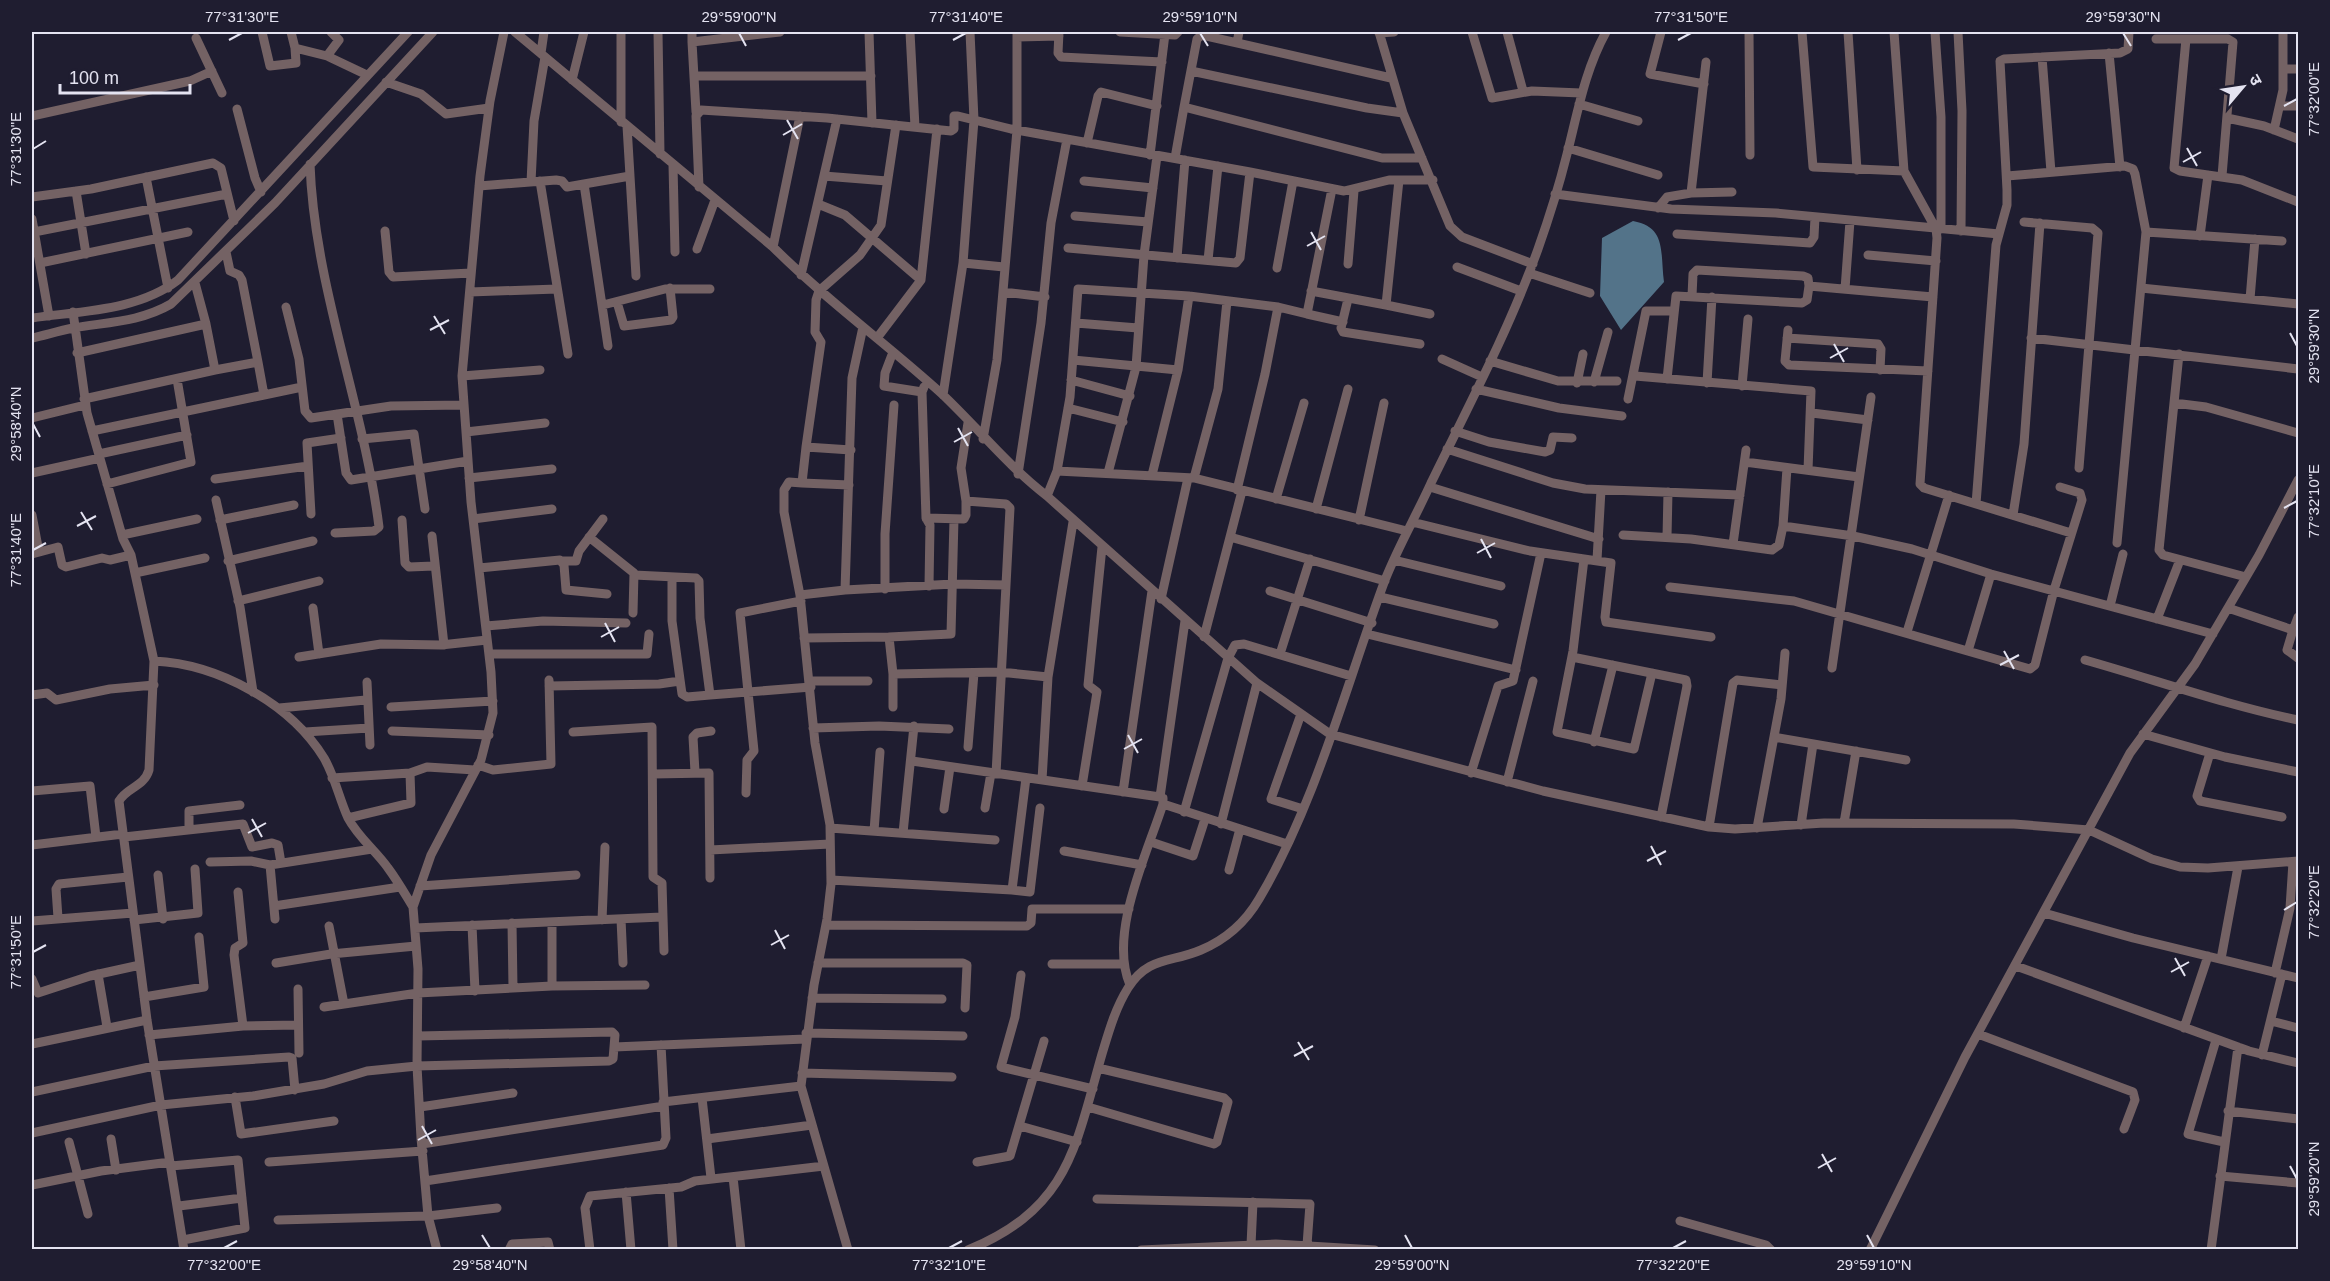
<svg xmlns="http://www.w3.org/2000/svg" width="2330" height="1281" font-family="Arial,'Noto Sans Devanagari',sans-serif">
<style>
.water{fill:#537389}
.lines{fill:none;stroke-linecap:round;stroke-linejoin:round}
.minor{stroke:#746264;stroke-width:9}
.ticks{fill:none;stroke:#e4e3f1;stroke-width:2}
.neatline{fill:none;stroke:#e4e3f1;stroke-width:2}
.ticks-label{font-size:15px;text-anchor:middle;fill:#e4e3f1}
</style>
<rect width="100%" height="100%" fill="#1f1d30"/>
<path class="water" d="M1633,221C1667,227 1660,253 1664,282L1621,330L1600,296L1602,238Z"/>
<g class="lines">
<path class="minor" d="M262,32L270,66L296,63L295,48
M291,32L295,48L327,56L367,75
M515,32L773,247C826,300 887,344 942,394C978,428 1008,466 1047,496L1257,683L1330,734L1543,791L1709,827L1735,829L1824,823L2014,824L2089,830L2152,859L2180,867L2208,868L2298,861
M658,32L660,154
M692,32V42L780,32
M869,32L872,123
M910,32L915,127
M1059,32L1058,53L1061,57L1162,62
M1120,32L1175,35L1178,32
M1379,32L1403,113L1450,226L1462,237L1533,264
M1472,32L1492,98L1532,91L1581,93
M1507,32L1523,91
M1661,32L1650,74L1704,84
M1749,32L1750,155
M1802,32L1813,167L1904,171
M1848,32L1857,170
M1894,32L1904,171L1936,229L1937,238L1920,484L1924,488L2071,533
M1935,32L1941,117V229
M1958,32L1962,111L1961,231
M1379,33L1394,32
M1017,37L1059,36
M196,38L222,93
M2156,39H2228L2233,42L2222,176
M2186,39L2174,168L2180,171L2242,180L2298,202
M692,42L696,112
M1237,43L1239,32
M541,53L544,32
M2109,53L2120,167
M327,56L339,40L331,32
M2042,57L2051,172
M2284,69H2298
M1191,71L1367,108L1403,113
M694,76H871
M572,80L584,32
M386,82L421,94L446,114L489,108
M1579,104L1638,121
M2281,106H2298
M1184,107L1197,39L1202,35L1391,78
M237,109L255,178L261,192
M32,116L190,81L212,71
M2227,118L2264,126L2298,139
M621,122V32
M627,126L636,276
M2274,130L2283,90V32
M1087,143L1098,96L1101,92L1157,106
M1568,148L1658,175
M1150,155L1165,34
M1175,158L1184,107L1382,158H1422
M310,164C314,285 364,407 379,527L374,531L335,533
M673,165L675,252
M824,176L887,181
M2007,176L2125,166L2133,169L2135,174L2146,232L2117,543
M146,177L168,288
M540,181L568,354
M1084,181L1153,188
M531,182L534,121L545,57
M479,186L556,180L562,181L567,187L584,184
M699,187L696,116L701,110L827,118L951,131L954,129V116H958L1011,129L1250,172L1344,191L1389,180H1433
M76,191L86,254
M1691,193L1732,192
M1555,194L1671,209L1776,213L1999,234
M32,197L91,189L213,163L221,168L234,221
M818,204L845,215L921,280
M1658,208L1667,197L1691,193L1706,62
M1075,216L1148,222
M32,219L49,316
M2024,222L2092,228L2098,233L2079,468
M385,231L389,272L393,277L471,273
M34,232L227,194
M2146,232L2282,241
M1677,234L1810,243L1814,237L1815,217
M2200,236L2208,175
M773,247L800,116
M1068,248L1236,263L1240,258L1250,172
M697,249L715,200
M1868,255L1936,261
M1177,258L1185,160
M1208,260L1218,166
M40,263L188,232
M963,263L1004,267
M1348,264L1354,191
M1457,267L1521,291
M1277,268L1293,181
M1529,273L1590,293
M801,275L837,119
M2141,288L2298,304
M1845,289L1850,221
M1311,291L1386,305L1399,180
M470,292L557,289
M1003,292L1045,297
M1692,296L1693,274L1697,270L1803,276L1808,278L1809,286
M1348,299L1341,328L1343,332L1420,344
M2250,299L2255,239
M617,302L624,326L671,320L673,317L670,288
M603,305L665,289H710
M1386,305L1430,314
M286,307L299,359L305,411L311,418L391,406L463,405
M73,312L87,413L123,539L131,555L154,661L149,770C144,787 127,787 119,801L147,1020L184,1250
M1307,314L1343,322
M32,318C80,311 138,311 178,280L408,32
M1076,323L1138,328
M1788,330L1785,361L1789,365L1928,371
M32,338C45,335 59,331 73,328C107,322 140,322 171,304L275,203L433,32
M877,338L921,280L937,129
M1787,338L1878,344L1881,349L1880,370
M2031,338L2298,369
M608,346L584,184L630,176
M893,352L885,373L884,386L922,392L924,387
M77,353L206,324L195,283
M2179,354L2159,550L2163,555L2246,577
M1442,359L1482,377
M1073,360L1178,370
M1490,361L1558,381H1617
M215,370L258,362L242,280L239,275L230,271L226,252
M462,376L540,370
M1635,376L1811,391L1808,470
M1667,379L1676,296L1802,303L1807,300L1809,286L1933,297
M1071,380L1130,396
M1594,382L1608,332
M1577,383L1583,354
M1707,383L1712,297
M1742,386L1748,319
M1476,389L1559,408L1622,416
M922,392L926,518L964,519L966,515V501
M264,395L302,387
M943,395L963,263L974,120L970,32
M84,399L215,370L206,324
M1628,399L1646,311H1673
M2174,403L2206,407L2298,433
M1068,408L1123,422
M1812,413L1868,420
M337,414L346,473L351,480L468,461
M32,418L85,405
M968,423L961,468L966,501L1006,504L1010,508L1006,585
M92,431L264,395L258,362
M1455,431L1489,442L1545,452L1550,450L1553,437L1572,438
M466,432L545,423
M362,439L414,434L425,509
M983,439L997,360L1017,130V32
M806,447L802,483L849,485
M1447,449L1553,483L1585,489L1740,495
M851,450L806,447L821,342L815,332L816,300L819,291L860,255L881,225L896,125
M99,454L187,435
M1745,462L1859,477
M1057,471L1070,397L1078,289L1189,296L1278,307L1307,314L1332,189
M32,473L100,458
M1108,473L1136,367L1144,255L1157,156
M1018,474L1041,323L1051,223L1067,139
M1152,475L1178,370L1189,296
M469,478L552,469
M1194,478L1218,389L1227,301
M215,479L308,466
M802,483L789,482L784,490V512L800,595L815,743L830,825L831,884L827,919L814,985L801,1086L848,1250
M107,484L191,462L177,379
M1430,487L1599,539
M1237,490L1265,374L1278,307
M1047,496L1057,471L1194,478L1407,531
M1276,499L1304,403
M216,500L240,607L253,692
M1976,504L1996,245L2007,205V190L2000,61L2004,59L2120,53L2128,49L2129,32
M1316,509L1348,389
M311,514L307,443L341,438
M32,515L39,552
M2013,515L2024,444L2040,223
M926,518L930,525L929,586
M473,519L552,509
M220,520L294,505
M402,520L405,563L409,567L434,566
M1359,520L1384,403
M1412,522L1530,551L1611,563L1605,617L1606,622L1711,637
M1783,526L1787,468
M122,535L197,519
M1623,535L1691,539L1772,550L1779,545L1783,526L1853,536L1912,549L1991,574L2213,634
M432,536L444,645
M589,537L634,573L633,613
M1230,537L1385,581
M1667,537L1668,492
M1733,544L1746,450
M32,554L58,547L62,565L66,567L102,558L110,560L131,555
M1584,559L1573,651L1557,732L1634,749L1652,673
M1394,560L1501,586
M1597,560L1601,490
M228,561L313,541
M562,561H576L579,551L603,519
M479,568L560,560L564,565L566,590L607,594
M135,573L205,558
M634,575L696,578L699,581L700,618L710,695L811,687
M672,577V621L682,694L687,697L710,695
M1670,587L1794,601L2030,669L2035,665L2054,590L2082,500L2080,493L2060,487
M885,589V534L894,405
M845,590L852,378L863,327
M1270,591L1372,623
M800,595L845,590L953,584L1006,585L996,774
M1380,597L1494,624
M1161,599L1188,478
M238,601L319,581
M2110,606L2123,554
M313,608L319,654
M2228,608L2293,630L2287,650L2298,658
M2157,619L2180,560
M486,626L543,621L626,623
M2293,630L2298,617
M1907,632L1949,495
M1367,634L1516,670
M889,637L951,634L954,519
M1204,637L1242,491
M804,638L889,637L893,674L1000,672L1048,677
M1968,651L1991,574
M489,654H647L649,634
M1280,654L1310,559
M299,657L381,644L441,645L487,640
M1572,657L1686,680L1687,686L1661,817
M2085,660C2156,680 2226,705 2298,720
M154,661C218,664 290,703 324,758C335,777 339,798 348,818C358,837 376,851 388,868C397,880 405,894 413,907
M1832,668L1871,397
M810,681H868
M367,682L370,745
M549,686L659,684L680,681
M32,695L47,693L56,700L110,689L154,685
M391,707L493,701
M893,707V674
M279,708L366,700
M1301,714L1271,799L1303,809
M813,728L879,726L949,729
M392,731L489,735
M305,732L369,728
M573,732L652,727L653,877L662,883L664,951
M2143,734L2225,757L2298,772
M1774,737L1906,760
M1594,742L1613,665
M968,747L974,673
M2210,753L2197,796L2200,801L2282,817
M912,761L1160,797L1163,798V804L1287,844
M478,765L493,770L551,764L549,680
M695,772L693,737L697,733L711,731
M410,773L427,767L475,770
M1471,773L1498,686L1513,681L1541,553
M653,774L709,773L710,878
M332,778L410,773L411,803L348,818
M1042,780L1048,677L1073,522
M1507,782L1533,681
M1082,786L1097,692L1088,685L1102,547
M32,791L90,786L96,837
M1123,792L1152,591
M746,793L747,760L754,751L740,613L801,601
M1160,797L1185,621
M985,808L991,773
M944,809L950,767
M1184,812L1228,658L1235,645L1244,644L1351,676
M1844,823L1856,751
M1221,824L1257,683
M1801,825L1813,744
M1709,827L1733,683L1737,680L1782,685
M830,828L995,840
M1757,828L1781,699L1785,653
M189,830V811L240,805
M874,831L880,752
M903,833L914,726
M124,837L243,824L252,847L272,843L278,845L281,863
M1151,842L1193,856L1205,819
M32,845L123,834
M710,850L830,844
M1064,851L1142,865
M210,862L251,861L270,865L372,849
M270,865L275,919
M1229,870L1240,829
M158,875L163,919
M831,880L1012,890L1026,778
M420,886L576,875
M1012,890L1030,892L1040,808
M238,892L243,943L235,948L234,955L243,1026L298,1025
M274,906L400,887
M2044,913L2133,938L2298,978
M58,918L56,889L59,884L128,877
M621,919L623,963
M134,920L198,913L195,869
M602,920L605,847
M32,921L133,913
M552,922V986
M512,923L513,988
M472,925L475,991
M826,925L1027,926L1031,923L1032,909H1129
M329,926L344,1004
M415,928L662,917
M2221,959L2238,867
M276,963L331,954L416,946
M818,963H963L967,965L965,1008
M1052,964H1123
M2016,966L2249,1051L2298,1063
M2275,973L2290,908L2293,862
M98,974L107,1027
M1021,975L1015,1017L1001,1067L1093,1089
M32,979L38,993L90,976L140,965
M1130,985C1108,934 1147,854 1163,804
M298,989L299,1053
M144,997L204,987L199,937
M812,998L942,999
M324,1007L418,993L552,986L645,985
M2271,1021L2298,1028
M2184,1028L2208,956
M806,1033L963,1036
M1978,1034L2133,1092L2135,1100L2124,1129
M149,1035L243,1026
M418,1036L612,1032L615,1035L614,1047L806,1039
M2216,1040L2188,1134L2224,1142
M32,1044L147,1020
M2262,1055L2282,974
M802,1073L952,1077
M32,1092L154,1066L289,1057L292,1058L295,1090
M235,1097L241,1134L334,1121
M702,1098L711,1178
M663,1102L801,1086
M420,1107L513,1093
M1088,1107L1214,1144L1217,1142L1228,1102L1224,1098L1098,1068
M2228,1111L2298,1119
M1020,1126L1077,1142
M32,1133L161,1105L253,1096L324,1084L367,1071L417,1066L609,1061L613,1059L614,1047
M111,1139L116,1170
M707,1139L812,1125
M69,1142L88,1214
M422,1144L664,1106
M269,1162L423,1151
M977,1162L1010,1156L1044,1041
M171,1166L238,1160L245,1228L183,1240
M2220,1176L2298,1183
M733,1177L741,1250
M425,1181L663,1145L666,1138L661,1045
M32,1185L101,1171L170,1162
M669,1188L673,1250
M626,1192L631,1250
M1097,1199L1310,1204L1307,1245
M179,1206L242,1198
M278,1220L428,1216L497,1208
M1680,1221L1766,1245L1771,1250
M1251,1245L1253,1202
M437,1250L428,1216L421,1138L417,1066L418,969L413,907L431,855L481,760L493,713L491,672L471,502L462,376L480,176L490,101L504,32
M509,1250L512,1244L548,1242L550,1250
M590,1250L585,1208L590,1196L681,1187L695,1181L824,1166
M968,1250C1069,1208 1075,1148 1102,1054C1109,1031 1115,1009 1128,988C1148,956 1171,963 1201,950C1227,939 1245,923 1259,899C1316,803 1346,685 1385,580C1398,547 1416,516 1431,483C1468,407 1509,330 1538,249C1549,218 1559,186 1567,154C1578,111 1585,70 1606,32
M1141,1250L1276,1244L1375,1250
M1870,1250L1965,1057L2130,753L2195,664L2259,555L2298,480
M2211,1250L2238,1047"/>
</g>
<path class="ticks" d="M739,33L746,46M1200,33L1208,46M2123,33L2131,46M229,40L242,33M953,40L966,33M1678,40L1691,33M2284,106L2297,99M787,120L798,139M783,135L802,124M2187,148L2197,166M33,149L46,141M2183,162L2201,152M1311,232L1321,250M1307,246L1325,236M434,316L445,334M430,330L449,320M2290,333L2297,346M1834,344L1844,362M1830,358L1848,348M33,424L40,437M958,428L968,446M954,442L972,432M2284,508L2297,501M81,512L92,530M77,526L96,516M1481,539L1491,558M33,550L46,543M1477,553L1495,543M605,623L615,642M601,637L619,627M2004,651L2014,669M2000,665L2019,655M1128,735L1138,753M1124,749L1142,739M252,819L262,837M248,833L266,823M1651,846L1661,865M1647,861L1666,851M2284,910L2297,902M775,930L785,949M771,945L789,935M33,952L46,945M2175,958L2185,976M2171,972L2189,962M1298,1042L1309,1060M1294,1056L1313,1046M422,1126L432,1144M418,1140L436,1130M1822,1154L1832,1172M2290,1166L2297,1179M1818,1168L1836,1158M482,1235L490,1248M1405,1235L1412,1248M1867,1235L1874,1248M224,1248L237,1241M949,1248L962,1241M1673,1248L1686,1241"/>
<rect width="2330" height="1281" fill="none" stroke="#1f1d30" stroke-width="66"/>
<g transform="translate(2243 87) rotate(61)" stroke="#1f1d30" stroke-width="4.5" paint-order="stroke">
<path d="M0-4.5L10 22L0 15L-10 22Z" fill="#e4e3f1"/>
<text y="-9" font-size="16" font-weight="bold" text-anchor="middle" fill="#e4e3f1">उ</text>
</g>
<path d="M60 84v9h130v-9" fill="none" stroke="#e4e3f1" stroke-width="3"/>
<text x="69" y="84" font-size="18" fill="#e4e3f1" stroke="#1f1d30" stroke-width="4.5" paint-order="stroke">100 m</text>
<rect x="33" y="33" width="2264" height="1215" class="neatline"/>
<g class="ticks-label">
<text x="242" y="22">77°31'30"E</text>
<text x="739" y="22">29°59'00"N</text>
<text x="966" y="22">77°31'40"E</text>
<text x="1200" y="22">29°59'10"N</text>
<text x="1691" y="22">77°31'50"E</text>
<text x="2123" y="22">29°59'30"N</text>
<text transform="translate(2314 99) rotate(-90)" y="5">77°32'00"E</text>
<text transform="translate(16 149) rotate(-90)" y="5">77°31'30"E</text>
<text transform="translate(2314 346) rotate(-90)" y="5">29°59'30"N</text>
<text transform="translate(16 424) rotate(-90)" y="5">29°58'40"N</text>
<text transform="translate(2314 501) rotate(-90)" y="5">77°32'10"E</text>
<text transform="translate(16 550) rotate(-90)" y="5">77°31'40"E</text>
<text transform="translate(2314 902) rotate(-90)" y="5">77°32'20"E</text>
<text transform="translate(16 952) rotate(-90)" y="5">77°31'50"E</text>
<text transform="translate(2314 1179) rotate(-90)" y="5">29°59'20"N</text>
<text x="224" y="1270">77°32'00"E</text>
<text x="490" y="1270">29°58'40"N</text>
<text x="949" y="1270">77°32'10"E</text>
<text x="1412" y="1270">29°59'00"N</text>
<text x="1673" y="1270">77°32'20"E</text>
<text x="1874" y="1270">29°59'10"N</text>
</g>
</svg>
